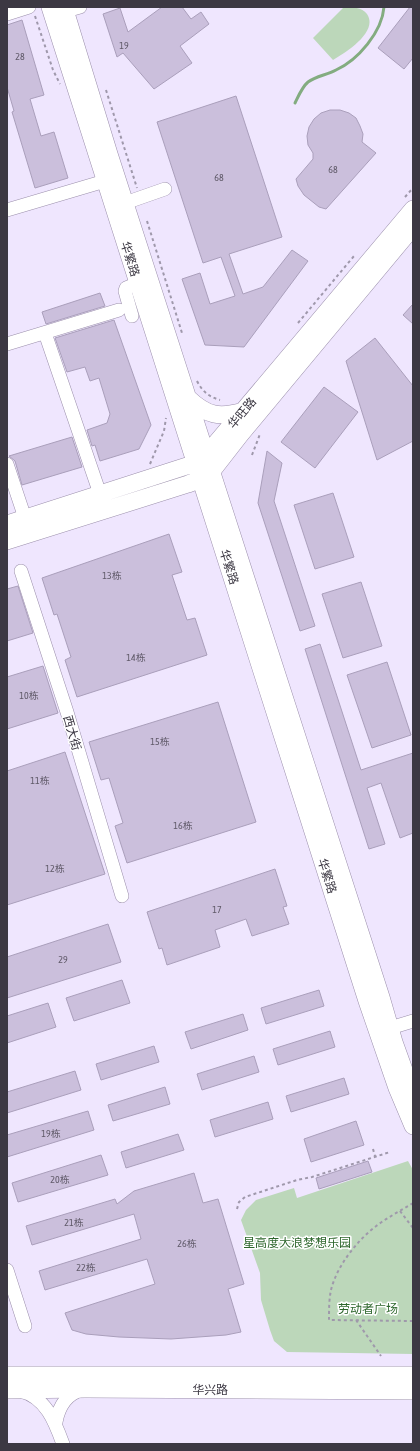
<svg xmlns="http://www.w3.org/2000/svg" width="420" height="1451" font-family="'Asap Condensed','Noto Sans SC',sans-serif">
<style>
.green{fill:#bcd7ba}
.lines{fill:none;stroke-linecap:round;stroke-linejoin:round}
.stream{stroke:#83ac80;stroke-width:3}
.building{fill:#cbbfdc;stroke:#aa9fbb}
.minor-casing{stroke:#9c90ac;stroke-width:14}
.major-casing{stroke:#9c90ac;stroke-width:18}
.path{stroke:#9f98ab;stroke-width:2;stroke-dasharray:3 3;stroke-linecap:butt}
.minor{stroke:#fff;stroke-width:13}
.major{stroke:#fff;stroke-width:17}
.labels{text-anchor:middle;stroke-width:3;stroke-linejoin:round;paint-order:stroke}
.number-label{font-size:10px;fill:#605a69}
.street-label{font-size:12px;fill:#3c3843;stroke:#fff}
.park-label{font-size:12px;fill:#2d662c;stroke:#fff}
</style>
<rect width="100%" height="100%" fill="#efe6fe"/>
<path class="green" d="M344,7C352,7 362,7 367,14C379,32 345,53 333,60L313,38Z
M408,1161L413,1170V1354L287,1352L274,1341L270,1330L261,1300L260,1273L241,1220L246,1210L256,1200L294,1188L297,1198Z"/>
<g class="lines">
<path class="stream" d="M295,103C298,97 302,87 308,82C316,76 327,75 336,70C358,60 382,32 384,7"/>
</g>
<path class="building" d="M162,7H182L191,19L201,12L209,24L180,46L192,63L154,89L123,53L117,57L103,14L120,8L128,32Z
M410,7H413V58L404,69L378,48Z
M22,20L44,95L30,99L41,136L54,132L68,178L35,188L12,112L14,111L7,87V25Z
M236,96L282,237L229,254L243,294L263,287L292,250L308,261L244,347L205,345L182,279L200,273L210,304L235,296L221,257L203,263L157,122Z
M330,110H340L349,113L356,118L360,126L363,134L362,142L376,153L326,209L319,207L304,195L298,186L296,179L313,159V153L308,145L307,136L309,127L314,119L321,113Z
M100,293L105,306L46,324L42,312Z
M413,304V324L403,315Z
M114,320L151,425L139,449L100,461L95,445L92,446L87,430L107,423L110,414L99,378L90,381L85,367L67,372L55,338Z
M375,338L413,386V441L377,460L346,361Z
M324,387L358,412L315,468L281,442Z
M72,437L82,467L22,485L15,461L9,456Z
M267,451L282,463L274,501L315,626L300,631L258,503Z
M333,493L354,557L315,569L294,505Z
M169,534L182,572L172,575L187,620L195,618L207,655L77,697L65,660L71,657L57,614L54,615L42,578Z
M361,582L382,646L343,658L322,594Z
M18,586L33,633L7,641V589Z
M320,644L361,770L413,753V833L400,838L381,783L367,788L385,844L369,849L305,649Z
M387,662L411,735L372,748L347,675Z
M43,666L58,713L7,729V677Z
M218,702L256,822L127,863L115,826L123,823L109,778L101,780L89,742Z
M65,752L105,874L7,905V771Z
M275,869L287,906L283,907L289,924L252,936L246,919L215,930L220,947L167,965L162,948L159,949L147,912Z
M108,924L121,962L7,998V957Z
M122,980L130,1003L74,1021L66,998Z
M319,990L324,1006L266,1024L261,1008Z
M48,1003L56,1027L7,1043V1016Z
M243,1014L248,1030L191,1049L185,1032Z
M330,1031L335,1047L278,1065L273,1049Z
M154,1046L159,1062L101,1080L96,1064Z
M254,1056L259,1072L202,1090L197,1074Z
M75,1071L81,1090L7,1113V1092Z
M344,1078L349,1094L291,1112L286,1096Z
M165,1087L170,1104L113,1121L108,1105Z
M268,1102L273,1119L215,1137L210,1120Z
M88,1111L94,1130L7,1157V1135Z
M356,1121L364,1145L311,1162L304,1139Z
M178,1134L184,1150L126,1168L121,1152Z
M101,1155L108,1175L18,1202L12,1183Z
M368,1161L372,1172L319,1189L316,1178Z
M194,1173L203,1203L218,1199L244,1284L228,1289L241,1332L226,1335L171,1339L119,1337L86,1334L72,1330L65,1313L155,1284L147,1259L45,1290L39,1271L141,1239L134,1214L32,1245L26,1226L115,1199L117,1204L134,1191Z"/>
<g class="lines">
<g class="minor-casing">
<path id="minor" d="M59,7L66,11L80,7
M7,14L29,7
M125,203L165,189
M7,210L105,181
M132,316L125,291L126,288L138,283
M45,333L100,494
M7,344L119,310
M7,464L25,518
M21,571L67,712L122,896
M390,1028L413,1021
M7,1270L25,1326
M20,1391C46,1397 55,1422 63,1444
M56,1422C59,1406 66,1394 82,1390"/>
</g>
<g class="major-casing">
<path id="major" d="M50,7L367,1001L397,1088L413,1126
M64,7L109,154L381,997L394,1042L413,1095
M188,398C207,416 219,418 244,411
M7,524L196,463L206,455L413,209
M7,541L188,484L201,479L212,471L240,435L413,227
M7,1375H413
M7,1390L86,1389L413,1391"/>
</g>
<path class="path" d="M35,16L53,70L60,84
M106,90L137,188
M405,197L413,188
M147,221L182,333
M298,323L354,256
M197,381C202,391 209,397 220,400
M252,455L260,434
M150,464L164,431L166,418
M373,1149L375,1156
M413,1203C402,1210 390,1216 379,1224C359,1238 337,1265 331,1290C329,1299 329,1310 329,1320L413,1321
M237,1209L239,1202L245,1197L297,1180L312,1177L390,1152
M400,1211L413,1228
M356,1320L381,1356"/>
<use href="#minor" class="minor"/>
<use href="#major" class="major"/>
</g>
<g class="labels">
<g class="number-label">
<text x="124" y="49">19</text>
<text x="20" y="60">28</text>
<text x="333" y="173">68</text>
<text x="219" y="181">68</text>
<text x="112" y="579">13栋</text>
<text x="136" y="661">14栋</text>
<text x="29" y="699">10栋</text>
<text x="160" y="745">15栋</text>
<text x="40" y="784">11栋</text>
<text x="183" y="829">16栋</text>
<text x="55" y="872">12栋</text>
<text x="217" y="913">17</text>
<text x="63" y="963">29</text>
<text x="51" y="1137">19栋</text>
<text x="60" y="1183">20栋</text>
<text x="74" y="1226">21栋</text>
<text x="187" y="1247">26栋</text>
<text x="86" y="1271">22栋</text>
</g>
<g class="street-label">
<text transform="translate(130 259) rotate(72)" y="4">华繁路</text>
<text transform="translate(242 413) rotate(-50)" y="4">华旺路</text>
<text transform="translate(229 567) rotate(72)" y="4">华繁路</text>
<text transform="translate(72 733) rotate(74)" y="4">西大街</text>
<text transform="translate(327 876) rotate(72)" y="4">华繁路</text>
<text x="210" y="1394">华兴路</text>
</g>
<g class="park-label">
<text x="297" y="1247">星高度大浪梦想乐园</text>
<text x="368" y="1313">劳动者广场</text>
</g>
</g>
<rect width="420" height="1451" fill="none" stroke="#3c3843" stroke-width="16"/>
</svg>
